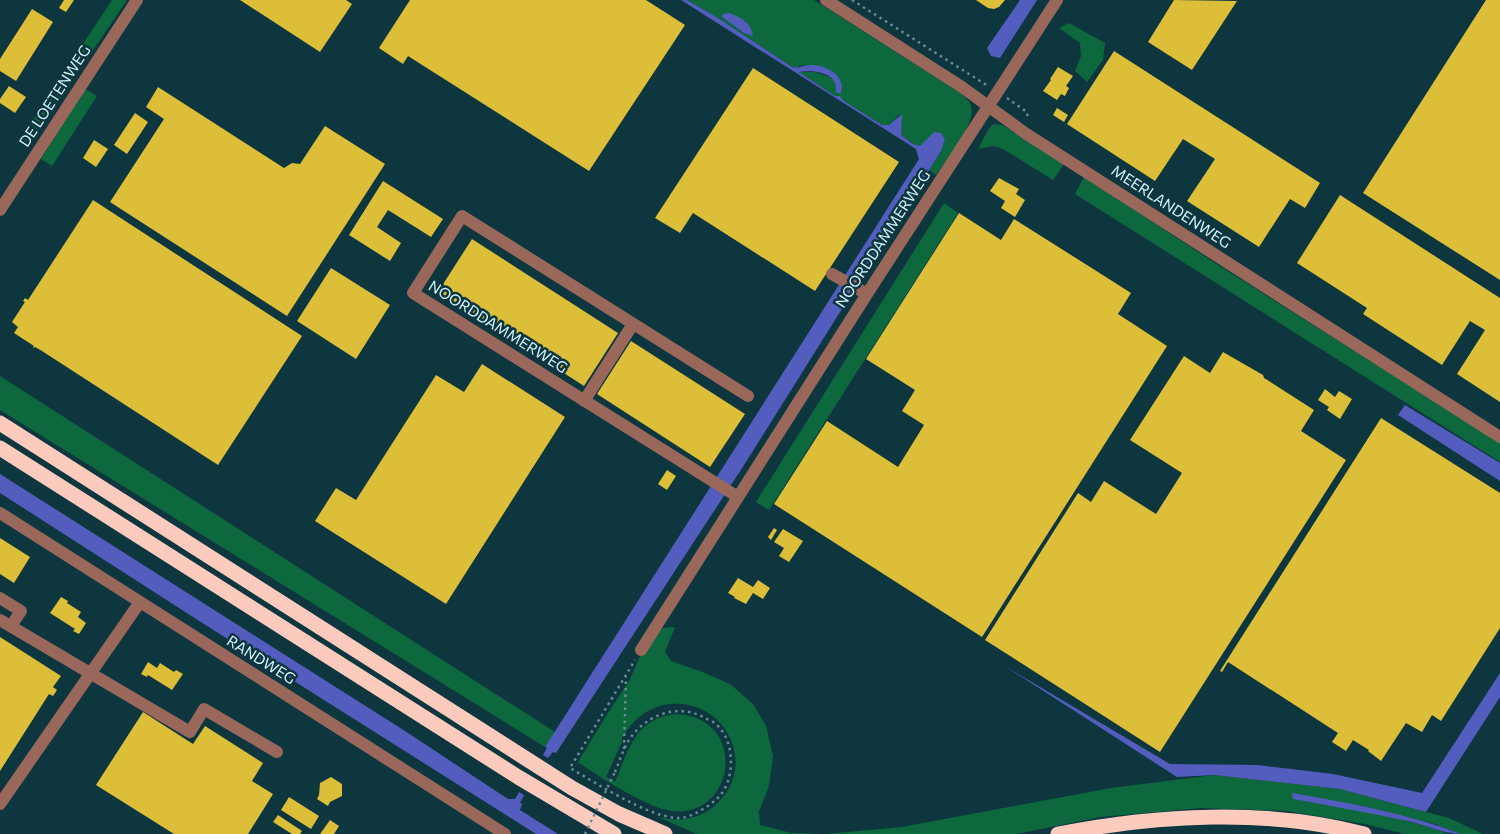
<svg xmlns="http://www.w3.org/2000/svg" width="1500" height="834" font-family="Commissioner,sans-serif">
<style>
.green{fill:#0e683d;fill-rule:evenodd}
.water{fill:#535dbd}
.building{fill:#ddbe38}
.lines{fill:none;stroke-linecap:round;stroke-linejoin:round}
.path{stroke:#668c95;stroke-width:2.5;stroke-dasharray:2.5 4;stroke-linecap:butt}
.minor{stroke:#9a685b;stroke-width:12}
.highway{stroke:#fdcbbe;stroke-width:15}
.path-bridge{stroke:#668c95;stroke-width:2.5;stroke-dasharray:2.5 4;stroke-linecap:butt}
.labels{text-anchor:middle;stroke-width:5;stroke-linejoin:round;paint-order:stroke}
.street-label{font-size:15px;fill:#d2f5fe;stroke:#0e363f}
</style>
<rect width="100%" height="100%" fill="#0e363f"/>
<path class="green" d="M112,0H127L81,68L71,62Z
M687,0H814L962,94C965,98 970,101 971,106C977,124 946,160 936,175L929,170L941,151L945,139L923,144L918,147L901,135L900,114L889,125H882L844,101L840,97L835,96L799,72H815L829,77L834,80L836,86L842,92L840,80L803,65L795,68L792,67L718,18ZM729,13L746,22L753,35L744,33L722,17Z
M1069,23L1105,43L1103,60L1087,82L1075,71L1081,56L1080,43L1059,28Z
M63,74L73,80L27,149L18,142Z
M85,89L97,96L52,166L41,159Z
M993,124L1002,125L1064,164L1053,180L1003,149L994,146L978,149L988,130Z
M1084,177L1215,263L1500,443V462L1075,194Z
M944,203L958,213L769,510L756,502Z
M0,376L555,732L545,747L0,410Z
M675,627L665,652L671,661L700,671L730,684L753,704L766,726L773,756L769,786L759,811L760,825L791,833L820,834H697L658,817C678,822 695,820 712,808C760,771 729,699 670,704C661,705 649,709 642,715C633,721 628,729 622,738V742L606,777L615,782C622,766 628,745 640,731C652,719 668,712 685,715C748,726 733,818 672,811C648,808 599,777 578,762L606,716L629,681L643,650L662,628Z
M1214,775L1340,789L1449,818L1483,834H1461L1435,824L1359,805L1293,799C1345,808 1399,815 1448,834H1405L1365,824L1287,811L1201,808L1100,817L1017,834H826L902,827L1111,788Z"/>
<path class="water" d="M681,0H687L718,18L792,67C798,69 804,65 811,65C827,65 846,76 841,93H836C836,89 836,84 834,81C828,71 809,70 799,72L835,96H840L844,101L882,125H889L902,114L901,135L913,144L920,146L934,132L941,133L945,139L941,151L746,462L556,753L553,752L548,758L543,755L547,748L545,747L919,159L916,149Z
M1020,0H1037L1000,58L991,56L987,48Z
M729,13C740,17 752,23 753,36L744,33L722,17L723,14Z
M1405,405L1500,463V481L1398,415Z
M0,474L405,731L508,799H515L519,792L524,795L520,803L522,804L520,810L558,834H536L204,624L0,493Z
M1003,665L1170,764L1258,765L1333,774L1422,793L1500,673V697L1426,812L1340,789L1214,775L1177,777Z
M1292,793C1349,803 1407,813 1461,834C1443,834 1426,825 1408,821C1370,813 1332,806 1293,799Z"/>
<path class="building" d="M64,0H74L66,12L59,8Z
M240,0H346L352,4L320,52Z
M410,0H646L685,25L589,171L408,56L403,64L379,48Z
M976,0H1005L999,7L994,9L988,8Z
M1174,0L1237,1L1192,70L1148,42Z
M1486,0H1500V280L1363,193Z
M32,9L53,22L16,81L0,71V59Z
M1114,51L1320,183L1305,208L1290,199L1259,247L1187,201L1215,159L1183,139L1155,181L1067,124Z
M1058,67L1073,76L1066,86L1069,88L1065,96L1061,94L1057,100L1043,91L1051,80L1050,79Z
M753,68L899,162L815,291L693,213L680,233L655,218Z
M9,86L26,97L15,113L0,103V99Z
M158,87L284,168L292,163L300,164L325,126L385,164L287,316L110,202L164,119L146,107Z
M1057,108L1068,115L1064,122L1053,115Z
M135,113L148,122L127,154L114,145Z
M94,140L108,149L96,167L83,158Z
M999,178L1019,189L1016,194L1025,200L1015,217L1001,208L1005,201L990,191Z
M383,181L443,219L431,237L388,210L377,227L401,243L390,261L349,235Z
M1340,195L1500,298V402L1457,374L1485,330L1470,321L1442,365L1363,314L1367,308L1297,263Z
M93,200L302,336L218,465L42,351L35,347L34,348L33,347L34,346L14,333L18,327L12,322L25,302L23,301L25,298L28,300Z
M959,213L1001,240L1014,219L1098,272L1131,293L1118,314L1167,346L982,637L774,504L827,421L898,467L924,425L902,411L915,390L866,359Z
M472,239L618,333L584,386L438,292Z
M331,268L390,305L356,359L297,321Z
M631,341L745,414L710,467L597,394Z
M1223,352L1263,375L1264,378L1269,381L1314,410L1301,431L1346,460L1160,752L985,640L1078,493L1091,502L1104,481L1156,514L1182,473L1130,440L1184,356L1210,373Z
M482,364L565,417L446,604L315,521L336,488L356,500L436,375L464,392Z
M1325,389L1335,397L1339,391L1352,399L1340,419L1327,410L1329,407L1318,400Z
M1381,418L1500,493V628L1441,721L1432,715L1422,732L1406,723L1381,761L1368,751L1369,750L1353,740L1346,751L1332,742L1338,733L1228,662L1222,672L1220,671Z
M667,470L676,476L667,490L658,484Z
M774,528L777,530L771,540L768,537Z
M783,529L803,541L789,562L779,556L784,548L774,542Z
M0,538L30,557L14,583L0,574Z
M738,578L753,587L758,580L770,588L763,599L753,593L746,604L734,598L735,597L728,593Z
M61,597L68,601L67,603L81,612L78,617L86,623L79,634L73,631L75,629L50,613Z
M0,637L61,676L53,687L57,690L53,696L49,694L0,771Z
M148,662L157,668L160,663L174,672L176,670L183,674L172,690L148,675L147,677L141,674Z
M143,712L193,744L205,726L263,763L252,781L273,794L248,834H174L96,785Z
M331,777L342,784V796L330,802L328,806L317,799L319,795L320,783Z
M289,797L319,816L311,829L281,810Z
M278,815L302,831L300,834H292L273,822Z
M330,820L339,826L334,834H320Z"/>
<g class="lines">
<path class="path" d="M852,0L988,86
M1007,98L1027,112L1028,120
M624,749L626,677
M615,772C620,760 624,747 631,737C648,714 679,703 705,718C709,720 715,722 718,726C734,742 735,775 722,793C718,799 713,802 708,806C698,812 688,819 676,818C645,815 598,784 570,768L635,660"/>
<path class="minor" d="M826,0L962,87L1025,133L1500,437
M0,210L137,0
M832,274L867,294
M584,401L633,324
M738,497L413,293L462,216L748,396
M0,513L505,834
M0,598L21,611L11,626
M0,620L190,732L204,709L277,752
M641,650L867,294L1057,0
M0,804L140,602"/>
<path class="highway" d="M0,423L572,788L619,814L665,834
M0,448L518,777L614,834
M1058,834C1156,815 1267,808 1364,834"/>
<path class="path-bridge" d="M585,834L615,772"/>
</g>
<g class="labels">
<g class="street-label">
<text transform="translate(55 96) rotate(-57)" y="5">DE LOETENWEG</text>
<text transform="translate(1171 207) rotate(33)" y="5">MEERLANDENWEG</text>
<text transform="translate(883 239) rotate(-57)" y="5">NOORDDAMMERWEG</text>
<text transform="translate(498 327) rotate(32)" y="5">NOORDDAMMERWEG</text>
<text transform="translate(261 660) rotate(32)" y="5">RANDWEG</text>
</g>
</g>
</svg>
